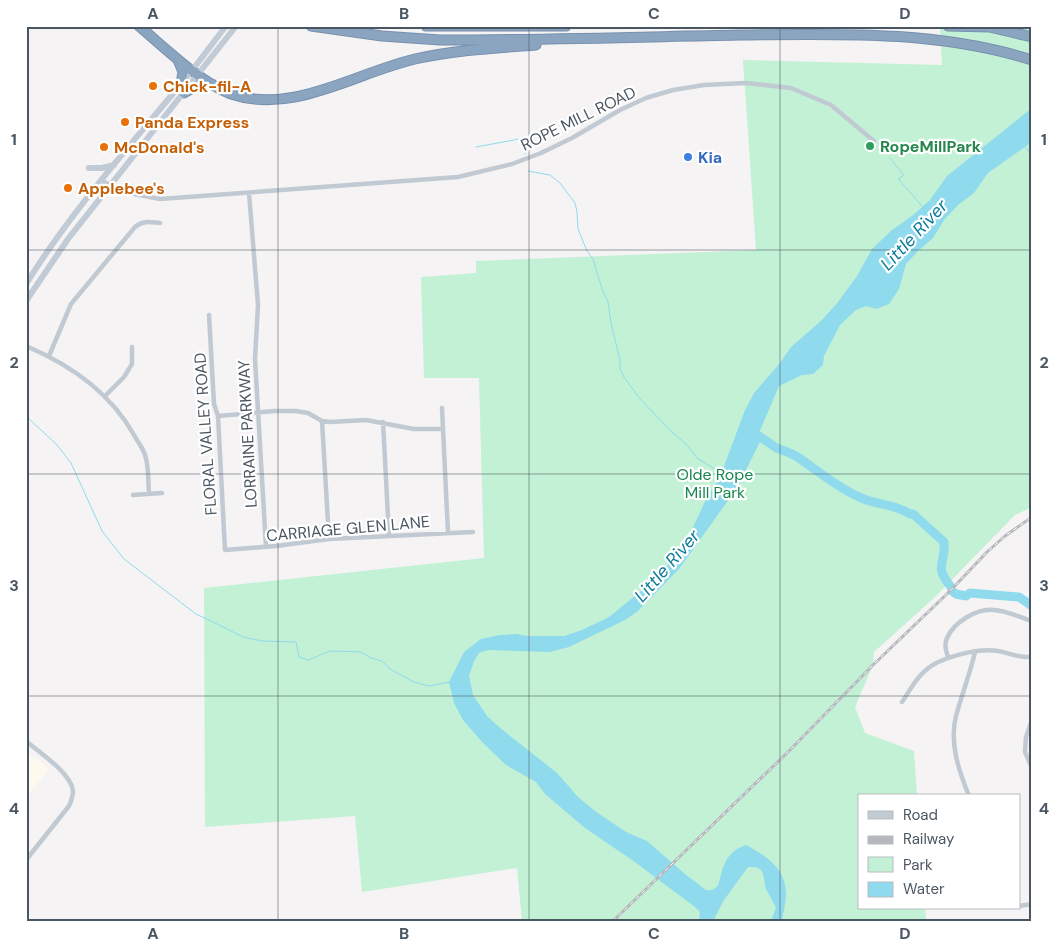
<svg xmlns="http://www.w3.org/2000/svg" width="1058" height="947" font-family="'DM Sans',sans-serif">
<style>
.commercial{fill:#fdf9ef}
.green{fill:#c3f1d5}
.water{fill:#90daee}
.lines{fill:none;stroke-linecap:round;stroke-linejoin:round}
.stream{stroke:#90daee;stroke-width:1}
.river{stroke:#90daee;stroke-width:9}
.motorway-casing{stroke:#7690ad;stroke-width:11}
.minor{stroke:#c1cad2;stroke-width:4.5}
.secondary{stroke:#c1cbd6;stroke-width:6}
.motorway{stroke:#8ba5c1;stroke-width:9}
.rail-casing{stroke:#b5b8bd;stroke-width:3}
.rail{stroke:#fff;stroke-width:1;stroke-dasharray:4;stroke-linecap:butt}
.grid{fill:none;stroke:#4a5661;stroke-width:1;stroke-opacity:0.55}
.food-dot{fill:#e8710a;stroke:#fff;stroke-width:2}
.leisure-dot{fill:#2e9e5b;stroke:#fff;stroke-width:2}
.shop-dot{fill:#3f7fe0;stroke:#fff;stroke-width:2}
.labels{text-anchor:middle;stroke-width:4.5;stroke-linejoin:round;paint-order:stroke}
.food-label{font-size:16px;font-weight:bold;fill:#c56008;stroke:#fff;text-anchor:start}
.street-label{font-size:16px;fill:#4a5661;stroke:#fff}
.leisure-label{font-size:16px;font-weight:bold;fill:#27864d;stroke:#fff;text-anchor:start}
.shop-label{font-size:16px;font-weight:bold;fill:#366cbe;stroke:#fff;text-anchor:start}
.park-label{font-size:16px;fill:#17864f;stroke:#fff}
.water-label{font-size:18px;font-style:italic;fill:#0c7c9b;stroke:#fff}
.neatline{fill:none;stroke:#4a5661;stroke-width:2}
.grid-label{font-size:16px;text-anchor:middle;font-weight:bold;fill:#4a5661}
</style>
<rect width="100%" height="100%" fill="#f5f3f3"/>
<path class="commercial" d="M26,751L49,769L26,798Z"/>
<path class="green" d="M940,26H1032V507L1015,515L934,598L874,652L873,665L855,707L865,733L914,751L917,796H859V908H925L926,921H522L517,868L362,892L355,816L205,827L204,588L484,558L479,378H424L421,277L476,273V261L756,250L743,60L942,65Z"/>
<path class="water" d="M1032,108V142L988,173L974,193L958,205L944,220L933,238L918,251L906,264L899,289L889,304L876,309L866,306L856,310L840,325L824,356L823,365L813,374L802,375L779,386L759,433L760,442L737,488L679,569L638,611L625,620L569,647L550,652L488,650L479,653L474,661L469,676L473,695L487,716L499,727L557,773L578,797L595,811L626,832L647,841L685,874L706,890H712L718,886C723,867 725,852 746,845C766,856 786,868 786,894C786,903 783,912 782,921H771L776,908C773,901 769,895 766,889C762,876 767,866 748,867L724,900L713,921H699L700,912L695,907L632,860L585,828L545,794L536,782L506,765L482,742L463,720L454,703L449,682L464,652L481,639L500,635L516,634L528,636H564L582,630L609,617L646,587L664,570L689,536L707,497L720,477L745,410L754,393L780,363L791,347L822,320L838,302L857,276L872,249L892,230L912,216L930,200L947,176Z"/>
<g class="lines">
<path class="stream" d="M1025,146L1032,156
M476,147L525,138V154
M890,158L903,174V176L899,178V180L923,207
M528,171L550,175L560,183L575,203L577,212L578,229L587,251L593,259L602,289L608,302L611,323L620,360V369L624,377L640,399L672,432L687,445L697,458L723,474
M26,416L57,445L71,463L102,531L124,559L196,614L213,622L243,637L262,641L296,642L299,657L308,660L330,651L361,652L371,658L382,661L390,669L414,682L429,686L450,682"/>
<path class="river" d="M749,431C759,435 766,441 775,447C783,451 792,453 799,458C818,471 836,486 857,496C875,506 891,502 910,514H913L944,542C946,565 933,565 951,587
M952,591L956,594L966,596L970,593L1019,597L1032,606"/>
<g class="motorway-casing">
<path id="motorway" d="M139,26C164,47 201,83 231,94C293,115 355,73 415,59C455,50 495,48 536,45
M311,26L382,36L440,40C539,40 639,37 739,35C838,34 936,30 1032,60
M426,26H566
M948,26L990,27
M985,26L1032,37
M178,60L183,72L181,84
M184,93L200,84H212"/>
</g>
<path class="minor" d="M102,181L134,194L160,199L458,177L512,164L541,153L572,138L620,110L646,98L673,90L704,85L745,83L791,88L831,105L874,141
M249,193L258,305L255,359L266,547
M209,315L214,404L218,416L225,550L276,546L329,539L473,532
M26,346C71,365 110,392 134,435C137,441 143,448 145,455C149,466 148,481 149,493
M49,356L71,304L135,227C143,220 150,222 160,223
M106,395L124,377L132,364V347
M442,408L448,533
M218,416L275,411H296L308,413L322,421L330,422L366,420L414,429H443
M322,421L329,539
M383,422L389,536
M133,495L162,493
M948,657C946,651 944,645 947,638C954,622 977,608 994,610C1007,611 1020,617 1032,621
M902,702C909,692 915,679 925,671C939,657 978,648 998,651C1010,653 1018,658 1032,657
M1032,720L1026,737L1025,752L1032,768
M26,741C40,753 71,773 73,791C73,797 71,801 69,806L26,860
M969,796C959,771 949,743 956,716C962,694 970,674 975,652
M1019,906L1032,904"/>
<path class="secondary" d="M89,168H102L114,165
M26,284C71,212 127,149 181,84C197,65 211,45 226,26
M26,301L68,239L236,26"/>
<use href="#motorway" class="motorway"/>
<g class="rail-casing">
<path id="rail" d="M613,921L789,751L873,665L951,590L987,552L1005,536L1032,517"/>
</g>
<use href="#rail" class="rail"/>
</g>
<path class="grid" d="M278,26V921M529,26V921M780,26V921M26,250H1032M26,474H1032M26,696H1032"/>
<g class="food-dot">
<circle cx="153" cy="86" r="5"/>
<circle cx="125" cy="122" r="5"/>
<circle cx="104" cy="147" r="5"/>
<circle cx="68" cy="188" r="5"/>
</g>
<circle class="leisure-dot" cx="870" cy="146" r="5"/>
<circle class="shop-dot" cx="688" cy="157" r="5"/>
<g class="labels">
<g class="food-label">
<text x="163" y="92">Chick-fil-A</text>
<text x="135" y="128">Panda Express</text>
<text x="114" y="153">McDonald's</text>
<text x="78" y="194">Applebee's</text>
</g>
<g class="street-label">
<text transform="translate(578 118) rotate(-26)" y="6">ROPE MILL ROAD</text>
<text transform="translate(205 434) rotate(-94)" y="6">FLORAL VALLEY ROAD</text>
<text transform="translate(247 434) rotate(-93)" y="6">LORRAINE PARKWAY</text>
<text transform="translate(348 528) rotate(-5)" y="6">CARRIAGE GLEN LANE</text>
</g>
<g class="leisure-label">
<text x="880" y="152">RopeMillPark</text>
</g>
<g class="shop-label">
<text x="698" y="163">Kia</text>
</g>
<g class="park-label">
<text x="715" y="480">Olde Rope<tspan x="715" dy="18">Mill Park</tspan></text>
</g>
<g class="water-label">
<text transform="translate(914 235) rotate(-47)" y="6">Little River</text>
<text transform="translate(667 566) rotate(-49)" y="6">Little River</text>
</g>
</g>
<rect width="1058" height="947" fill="none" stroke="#ffffff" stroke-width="55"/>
<rect x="858" y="794" width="162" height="115" fill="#ffffff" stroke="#b7bbc0"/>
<rect x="868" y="811" width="25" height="8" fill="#c1cbd6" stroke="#b7bbc0"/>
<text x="903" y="820" font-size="15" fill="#4a5661">Road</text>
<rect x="868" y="836" width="25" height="8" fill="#b5b8bd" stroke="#b7bbc0"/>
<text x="903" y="844" font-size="15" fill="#4a5661">Railway</text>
<rect x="868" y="857" width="25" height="15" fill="#c3f1d5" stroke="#b7bbc0"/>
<text x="903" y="870" font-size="15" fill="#4a5661">Park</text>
<rect x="868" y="882" width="25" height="15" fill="#90daee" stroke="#b7bbc0"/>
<text x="903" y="894" font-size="15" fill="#4a5661">Water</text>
<rect x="28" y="28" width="1002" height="892" class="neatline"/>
<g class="grid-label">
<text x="153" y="19">A</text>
<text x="404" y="19">B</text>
<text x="654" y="19">C</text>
<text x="905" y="19">D</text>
<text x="14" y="145">1</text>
<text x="1044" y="145">1</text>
<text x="14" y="368">2</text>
<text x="1044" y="368">2</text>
<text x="14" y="591">3</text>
<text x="1044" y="591">3</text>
<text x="14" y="814">4</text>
<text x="1044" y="814">4</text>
<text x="153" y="939">A</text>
<text x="404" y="939">B</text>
<text x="654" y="939">C</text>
<text x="905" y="939">D</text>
</g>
</svg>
